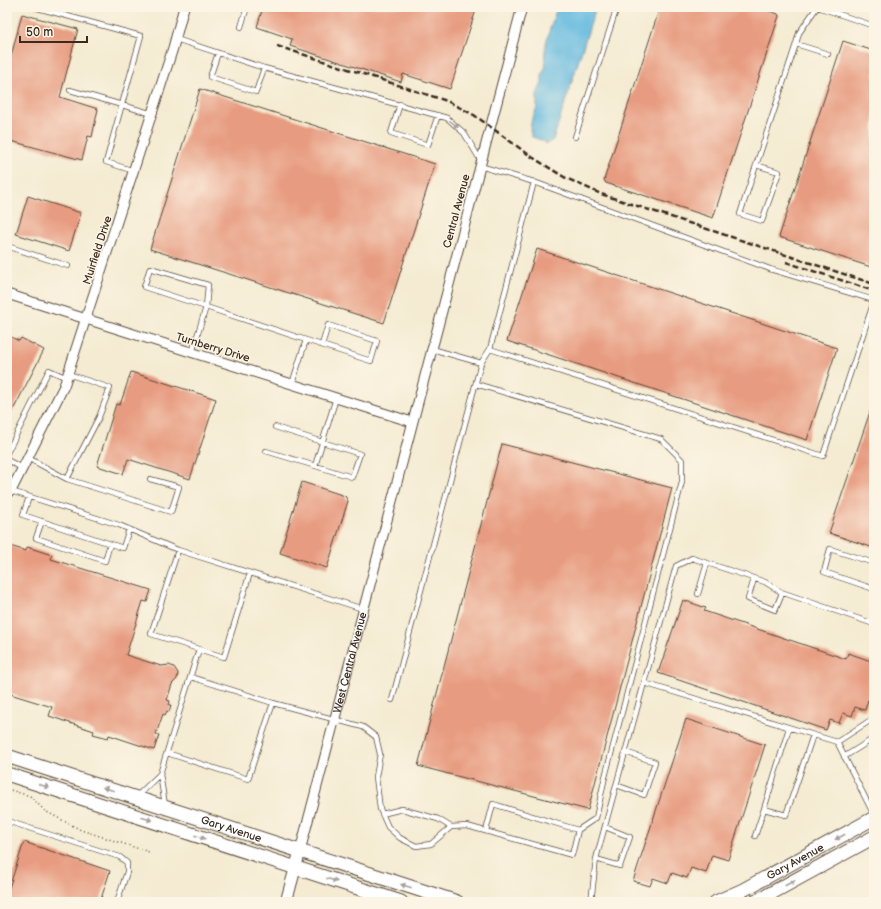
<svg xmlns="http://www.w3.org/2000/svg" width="881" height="909" font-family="'Balsamiq Sans',sans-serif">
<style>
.water{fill:#63bae0;stroke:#4f727f}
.building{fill:#e79b80}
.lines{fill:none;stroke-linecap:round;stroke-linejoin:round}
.service-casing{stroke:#574739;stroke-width:6}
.minor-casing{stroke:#574739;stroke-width:11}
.tertiary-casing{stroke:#574739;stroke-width:13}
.secondary-casing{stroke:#574739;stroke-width:15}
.path{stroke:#574739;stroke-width:1.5;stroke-dasharray:1 3;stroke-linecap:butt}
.service{stroke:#fff;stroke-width:4.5}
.minor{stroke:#fff;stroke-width:9}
.tertiary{stroke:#fff;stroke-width:11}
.secondary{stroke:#fff;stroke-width:13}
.rail{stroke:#3b2a1e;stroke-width:2.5;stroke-dasharray:6 3;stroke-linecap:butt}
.oneway{fill:#a79f9a}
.labels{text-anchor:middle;stroke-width:3;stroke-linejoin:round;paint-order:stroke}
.street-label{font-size:11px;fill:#3b2a1e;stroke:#fcf5e5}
</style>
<rect width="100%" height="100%" fill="#fcf5e5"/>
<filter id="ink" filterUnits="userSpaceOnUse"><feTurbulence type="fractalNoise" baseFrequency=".025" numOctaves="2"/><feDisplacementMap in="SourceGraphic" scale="8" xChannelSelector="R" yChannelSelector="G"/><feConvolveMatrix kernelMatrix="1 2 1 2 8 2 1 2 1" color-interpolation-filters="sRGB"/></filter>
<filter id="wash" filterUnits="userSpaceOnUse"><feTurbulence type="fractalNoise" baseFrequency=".012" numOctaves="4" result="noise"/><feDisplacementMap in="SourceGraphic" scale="16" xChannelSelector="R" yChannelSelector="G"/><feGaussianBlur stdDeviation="0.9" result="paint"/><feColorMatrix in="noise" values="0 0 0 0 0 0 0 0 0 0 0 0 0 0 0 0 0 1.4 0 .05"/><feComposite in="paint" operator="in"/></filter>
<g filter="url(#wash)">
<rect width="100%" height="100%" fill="#f4ebd2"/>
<path class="water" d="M557,7H596L553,140L546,144L544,141L532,137L530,129L532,118L537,108V94L542,83V74L546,66C541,48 552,25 557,7Z"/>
<g id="blocks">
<path class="building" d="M263,7H467L476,10L450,89L403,74L401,82L290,46L292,39L257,27Z
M660,7H758L778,14L779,16L713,218L606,183L604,180Z
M22,14L78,29L60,97L98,109L92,137L88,136L82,160L7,140V72Z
M843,41L874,51V268L779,237Z
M200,89L435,164L384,323L150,249Z
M28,196L81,213L69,251L16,234Z
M537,249L837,348L807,440L507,341Z
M7,335L19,341L21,338L44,350L7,422Z
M131,372L216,399L190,479L128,459L123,474L97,466L116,404L120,405Z
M873,403H874V548L829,533Z
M502,444L672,488L588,810L418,766Z
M302,482L345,496L348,501L327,568L280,553Z
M7,545L26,551L27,547L52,555L51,559L151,590L147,602L143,601L126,655L161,666L169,665L174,667L178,673L177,679L172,684L167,700L170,701L169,705H171L169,712L167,711L165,715L163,714L156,734L159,735L154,750L109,735L108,738L93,734L94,731L49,716L52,707L7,693Z
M683,600L706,608L704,611L846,659L848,653L874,662V702L868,700L865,710L855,707L852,716L843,713L839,723L830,720L826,730L658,673Z
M686,719L765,745L728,860L712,855L706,873L691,868L687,878L672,873L668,883L653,878L650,886L633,881Z
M24,842L110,871L100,902H7V894Z"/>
</g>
</g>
<g filter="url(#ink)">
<use href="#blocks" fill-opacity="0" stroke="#574739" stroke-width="1"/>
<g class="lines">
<g class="service-casing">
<path id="service" d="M34,7L141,36L106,162L134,171
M818,7L874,26
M241,27L247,7
M176,39L264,68L447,118L464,133L481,161
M796,44L828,54
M218,53L210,77L256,92L264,68
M70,90L153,114
M400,104L391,133L428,145L438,115
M575,137L617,7
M756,165L779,172L762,221L740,214L796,44L799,33L817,7
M534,182L770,269L874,300
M7,246L68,266
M150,268L208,285L206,307L144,287Z
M432,349L481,363L490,349L534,182L480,166
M490,349L823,456L874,301
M192,353L206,307L306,340
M292,384L306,340L371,361L377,341L328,325L322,345
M476,384L661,439L682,460V482L604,781L596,818L578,830
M266,451L352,477L360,454L275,427
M7,453L49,370L67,378
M28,458L67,479L99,417L110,388L68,374
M7,460L22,468
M315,466L336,398
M67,479L171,512L179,487L150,479
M11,491L119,525L178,550L363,609
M29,497L23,515L123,548L129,529
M42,521L36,538L105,561L110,544
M178,550L151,634L224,657L250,573
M874,563L830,549L824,572L874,589
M754,579L748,599L775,610L782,593
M698,594L707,563
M644,683L837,742
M392,700L481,363
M273,703L363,727L376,737L380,754L376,777L380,809L388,827L400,838L416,846L431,844L451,827L467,826L572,855L578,830L493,804L486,831
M874,718L837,742L874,815
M789,728L764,809L786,815L813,735
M167,753L248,779L273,703L191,677
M844,757L874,738
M616,785L644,795L655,762L625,752
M137,796L160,774
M165,805L160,774L199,649
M382,814L402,809L438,819L451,827
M7,821L120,857L127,863V872L117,902
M755,836L764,809
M596,859L620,866L630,837L605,827
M591,902L596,859L676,566L692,558L765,582L781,592L874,624"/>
</g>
<g class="minor-casing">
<g id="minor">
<path d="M7,294L412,422"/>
<path d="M11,491L64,386L173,48L184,7"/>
<path id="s1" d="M300,851L522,7"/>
</g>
</g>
<g class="tertiary-casing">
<path id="tertiary" d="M286,902L300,851"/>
</g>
<g class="secondary-casing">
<g id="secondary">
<path id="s2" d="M7,756L457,902"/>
<path d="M7,774L401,902"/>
<path id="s3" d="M716,902L743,890L874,818"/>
<path d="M755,902L874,837"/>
</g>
</g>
<path class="path" d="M7,789L30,796L45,811L81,830L149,852"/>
<use href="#service" class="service"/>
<use href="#minor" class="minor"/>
<use href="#tertiary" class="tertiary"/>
<use href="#secondary" class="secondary"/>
<path class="rail" d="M277,46L447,101L474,115L532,157L564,177L601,194L874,284
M786,262L874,291"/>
</g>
<defs><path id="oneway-solid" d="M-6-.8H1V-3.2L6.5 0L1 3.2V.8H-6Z"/></defs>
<g class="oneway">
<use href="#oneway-solid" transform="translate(454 124) rotate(38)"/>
<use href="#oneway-solid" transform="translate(44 786) rotate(18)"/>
<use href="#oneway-solid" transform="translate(108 789) rotate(-162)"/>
<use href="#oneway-solid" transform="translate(147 819) rotate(18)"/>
<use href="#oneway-solid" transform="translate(200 837) rotate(18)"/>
<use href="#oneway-solid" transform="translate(840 837) rotate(152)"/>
<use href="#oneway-solid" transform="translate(332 880) rotate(18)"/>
<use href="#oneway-solid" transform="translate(790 883) rotate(-28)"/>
<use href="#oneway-solid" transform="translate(406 886) rotate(-162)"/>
</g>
</g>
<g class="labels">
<g class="street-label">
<text transform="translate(456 211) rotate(-75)" y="4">Central Avenue</text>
<text transform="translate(97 250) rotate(-72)" y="4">Muirfield Drive</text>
<text transform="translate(213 347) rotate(17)" y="4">Turnberry Drive</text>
<text dy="4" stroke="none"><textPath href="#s1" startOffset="195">West Central Avenue</textPath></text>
<text dy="4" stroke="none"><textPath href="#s2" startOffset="236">Gary Avenue</textPath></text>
<text dy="4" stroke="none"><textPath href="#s3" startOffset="89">Gary Avenue</textPath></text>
</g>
</g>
<rect width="881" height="909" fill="none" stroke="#fcf5e5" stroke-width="24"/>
<path d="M20 36v6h67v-6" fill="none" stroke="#3b2a1e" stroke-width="2"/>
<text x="26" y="36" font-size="12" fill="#3b2a1e" stroke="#fcf5e5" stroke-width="3" paint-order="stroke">50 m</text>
</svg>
